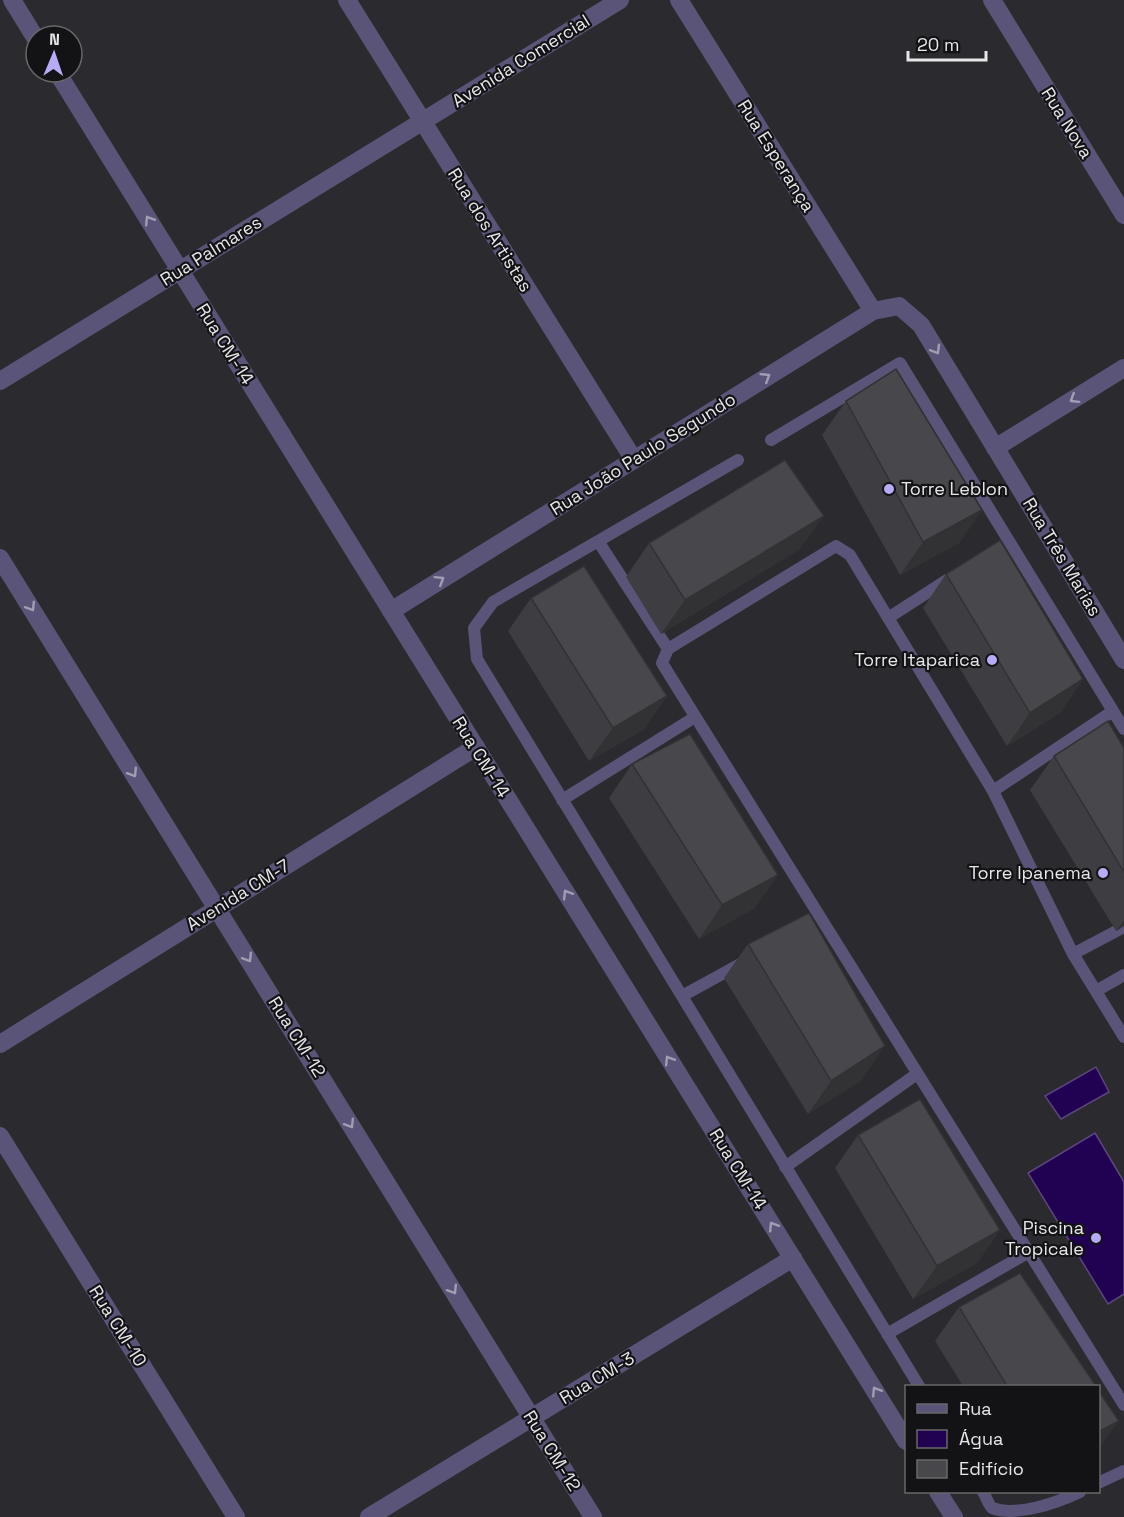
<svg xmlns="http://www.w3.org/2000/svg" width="1124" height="1517" font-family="'Space Grotesk',sans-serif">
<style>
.water{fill:#210151;stroke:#5c467f;stroke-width:1.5}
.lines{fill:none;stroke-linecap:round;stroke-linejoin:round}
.service{stroke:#5a5578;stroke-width:12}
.minor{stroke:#5a5578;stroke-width:18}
.tertiary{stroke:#5a5578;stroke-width:18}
.wall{fill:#3e3d41}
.shaded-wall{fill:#323235}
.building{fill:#48474c;stroke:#323235;stroke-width:1.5}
.oneway{stroke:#a09eb1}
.poi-dot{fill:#b7abf8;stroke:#131315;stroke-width:2}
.labels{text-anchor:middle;stroke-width:4.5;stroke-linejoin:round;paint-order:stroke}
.street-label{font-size:18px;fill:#e7e7ea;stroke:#131315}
.poi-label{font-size:18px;fill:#e7e7ea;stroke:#131315;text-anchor:end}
</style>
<rect width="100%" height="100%" fill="#2b2a2e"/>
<path class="water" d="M1096,1067L1109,1092L1061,1119L1045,1096Z
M1095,1133L1124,1182V1294L1108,1304L1028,1173Z"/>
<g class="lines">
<path class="service" d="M771,440L900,363L1113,711L993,791
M738,460L493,602L474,628L477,659L919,1386
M598,541L668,649
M888,618L950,578
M1113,711L1124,729
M562,800L695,717
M1073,954L1124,927
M1096,991L1124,975
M682,996L744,962
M1124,1037L1073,954L993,791L850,555L836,546L668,649L662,663L1124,1405
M785,1167L917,1074
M887,1334L1029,1252
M1098,1483L1124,1471
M983,1492C986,1496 988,1504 992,1508C1017,1517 1056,1503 1080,1492"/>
<path class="minor" d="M347,0L634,460
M679,0L873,311
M992,0L1124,215
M0,381L620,0
M995,448L1124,368
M0,558L593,1517
M391,611L873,311L899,306L921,325L1124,660
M0,1044L476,747
M0,1136L236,1517
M369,1517L793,1258"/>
<path class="tertiary" d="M12,0L36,39
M57,72L906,1441
M938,1492L954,1517"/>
</g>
<path class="wall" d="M846,401L982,510L959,543L900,575L822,435Z
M649,543L800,549L661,634L626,577Z
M946,574L1083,679L1060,713L1007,746L923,608Z
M531,598L667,696L643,730L589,761L508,631Z
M1124,748V926L1116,931L1030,790L1054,756Z
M632,764L755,908L699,939L609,798Z
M748,944L862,1080L808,1114L724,978Z
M858,1135L1000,1230L977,1263L913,1299L835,1168Z
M959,1307L1096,1386H963L935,1341Z"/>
<path class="shaded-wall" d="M982,510L959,543L900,575L923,542Z
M824,516L800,549L661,634L685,600Z
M1083,679L1060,713L1007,746L1030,713Z
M667,696L643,730L589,761L613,728Z
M778,875L755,908L699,939L722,905Z
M1124,920V926L1116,931Z
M885,1046L862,1080L808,1114L831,1081Z
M1000,1230L977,1263L913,1299L937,1266Z
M1119,1421L1098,1450V1432Z"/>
<path class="building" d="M896,369L982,510L923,542L846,401Z
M785,460L824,516L685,600L649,543Z
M1000,540L1083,679L1030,713L946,574Z
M584,566L667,696L613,728L531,598Z
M1108,721L1124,748V872L1054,756Z
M690,734L778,875L722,905L632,764Z
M809,913L885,1046L831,1081L748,944Z
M920,1099L1000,1230L937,1266L858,1135Z
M1020,1273L1096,1386H1007L959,1307Z
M1098,1390L1119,1421L1098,1432Z"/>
<defs><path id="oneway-chevron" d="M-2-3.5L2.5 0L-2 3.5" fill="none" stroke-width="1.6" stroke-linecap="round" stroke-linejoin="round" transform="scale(1.5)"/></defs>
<g class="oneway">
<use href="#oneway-chevron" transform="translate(149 220) rotate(-122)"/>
<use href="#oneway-chevron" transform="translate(936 350) rotate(59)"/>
<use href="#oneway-chevron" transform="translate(766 377) rotate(-32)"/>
<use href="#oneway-chevron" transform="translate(1074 399) rotate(148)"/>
<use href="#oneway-chevron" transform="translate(440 580) rotate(-32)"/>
<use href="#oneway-chevron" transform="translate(31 607) rotate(58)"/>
<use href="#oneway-chevron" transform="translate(133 773) rotate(58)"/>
<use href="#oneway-chevron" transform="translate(567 894) rotate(-122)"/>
<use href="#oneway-chevron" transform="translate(248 958) rotate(58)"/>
<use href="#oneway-chevron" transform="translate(669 1060) rotate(-122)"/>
<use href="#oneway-chevron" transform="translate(350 1124) rotate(58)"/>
<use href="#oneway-chevron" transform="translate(773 1226) rotate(-122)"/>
<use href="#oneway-chevron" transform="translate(453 1290) rotate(58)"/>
<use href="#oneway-chevron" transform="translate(876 1391) rotate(-122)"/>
</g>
<g class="poi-dot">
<circle cx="889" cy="489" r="6"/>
<circle cx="992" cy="660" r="6"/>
<circle cx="1103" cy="873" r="6"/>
<circle cx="1096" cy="1238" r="6"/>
</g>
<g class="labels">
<g class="street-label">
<text transform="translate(521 61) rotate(-32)" y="6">Avenida Comercial</text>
<text transform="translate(1067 123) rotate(58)" y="6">Rua Nova</text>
<text transform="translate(776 156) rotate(58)" y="6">Rua Esperança</text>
<text transform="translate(490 230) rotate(58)" y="6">Rua dos Artistas</text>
<text transform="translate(211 251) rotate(-32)" y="6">Rua Palmares</text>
<text transform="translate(225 344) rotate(58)" y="6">Rua CM-14</text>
<text transform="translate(643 454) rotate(-32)" y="6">Rua João Paulo Segundo</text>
<text transform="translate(1062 557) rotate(59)" y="6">Rua Três Marias</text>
<text transform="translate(481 757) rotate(58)" y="6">Rua CM-14</text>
<text transform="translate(238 895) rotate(-32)" y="6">Avenida CM-7</text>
<text transform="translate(297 1037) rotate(58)" y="6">Rua CM-12</text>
<text transform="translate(738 1169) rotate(58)" y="6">Rua CM-14</text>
<text transform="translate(118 1326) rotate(58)" y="6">Rua CM-10</text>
<text transform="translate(597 1378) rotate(-31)" y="6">Rua CM-3</text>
<text transform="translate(552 1451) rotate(58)" y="6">Rua CM-12</text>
</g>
<g class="poi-label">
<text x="901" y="495" text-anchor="start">Torre Leblon</text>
<text x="980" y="666">Torre Itaparica</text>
<text x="1091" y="879">Torre Ipanema</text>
<text x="1084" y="1234">Piscina<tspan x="1084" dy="21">Tropicale</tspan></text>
</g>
</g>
<rect x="905" y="1385" width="195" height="108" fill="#131315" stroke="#68686a" stroke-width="1.5"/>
<rect x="917" y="1404" width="30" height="9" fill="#5a5578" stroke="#68686a" stroke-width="1.5"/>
<text x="959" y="1415" font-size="18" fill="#e7e7ea">Rua</text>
<rect x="917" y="1430" width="30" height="18" fill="#210151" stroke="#68686a" stroke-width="1.5"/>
<text x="959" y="1445" font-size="18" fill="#e7e7ea">Água</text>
<rect x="917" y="1460" width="30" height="18" fill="#48474c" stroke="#68686a" stroke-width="1.5"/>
<text x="959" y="1475" font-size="18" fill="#e7e7ea">Edifício</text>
<g transform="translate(54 54) rotate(2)"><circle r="28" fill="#131315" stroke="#68686a" stroke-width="1.5"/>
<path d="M0-4.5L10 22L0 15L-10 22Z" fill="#b7abf8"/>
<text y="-9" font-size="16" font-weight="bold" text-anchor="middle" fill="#e7e7ea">N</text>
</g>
<path d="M908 51v9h78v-9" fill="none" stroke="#e7e7ea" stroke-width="3"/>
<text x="917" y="51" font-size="18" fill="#e7e7ea" stroke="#131315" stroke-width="4.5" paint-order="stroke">20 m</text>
</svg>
